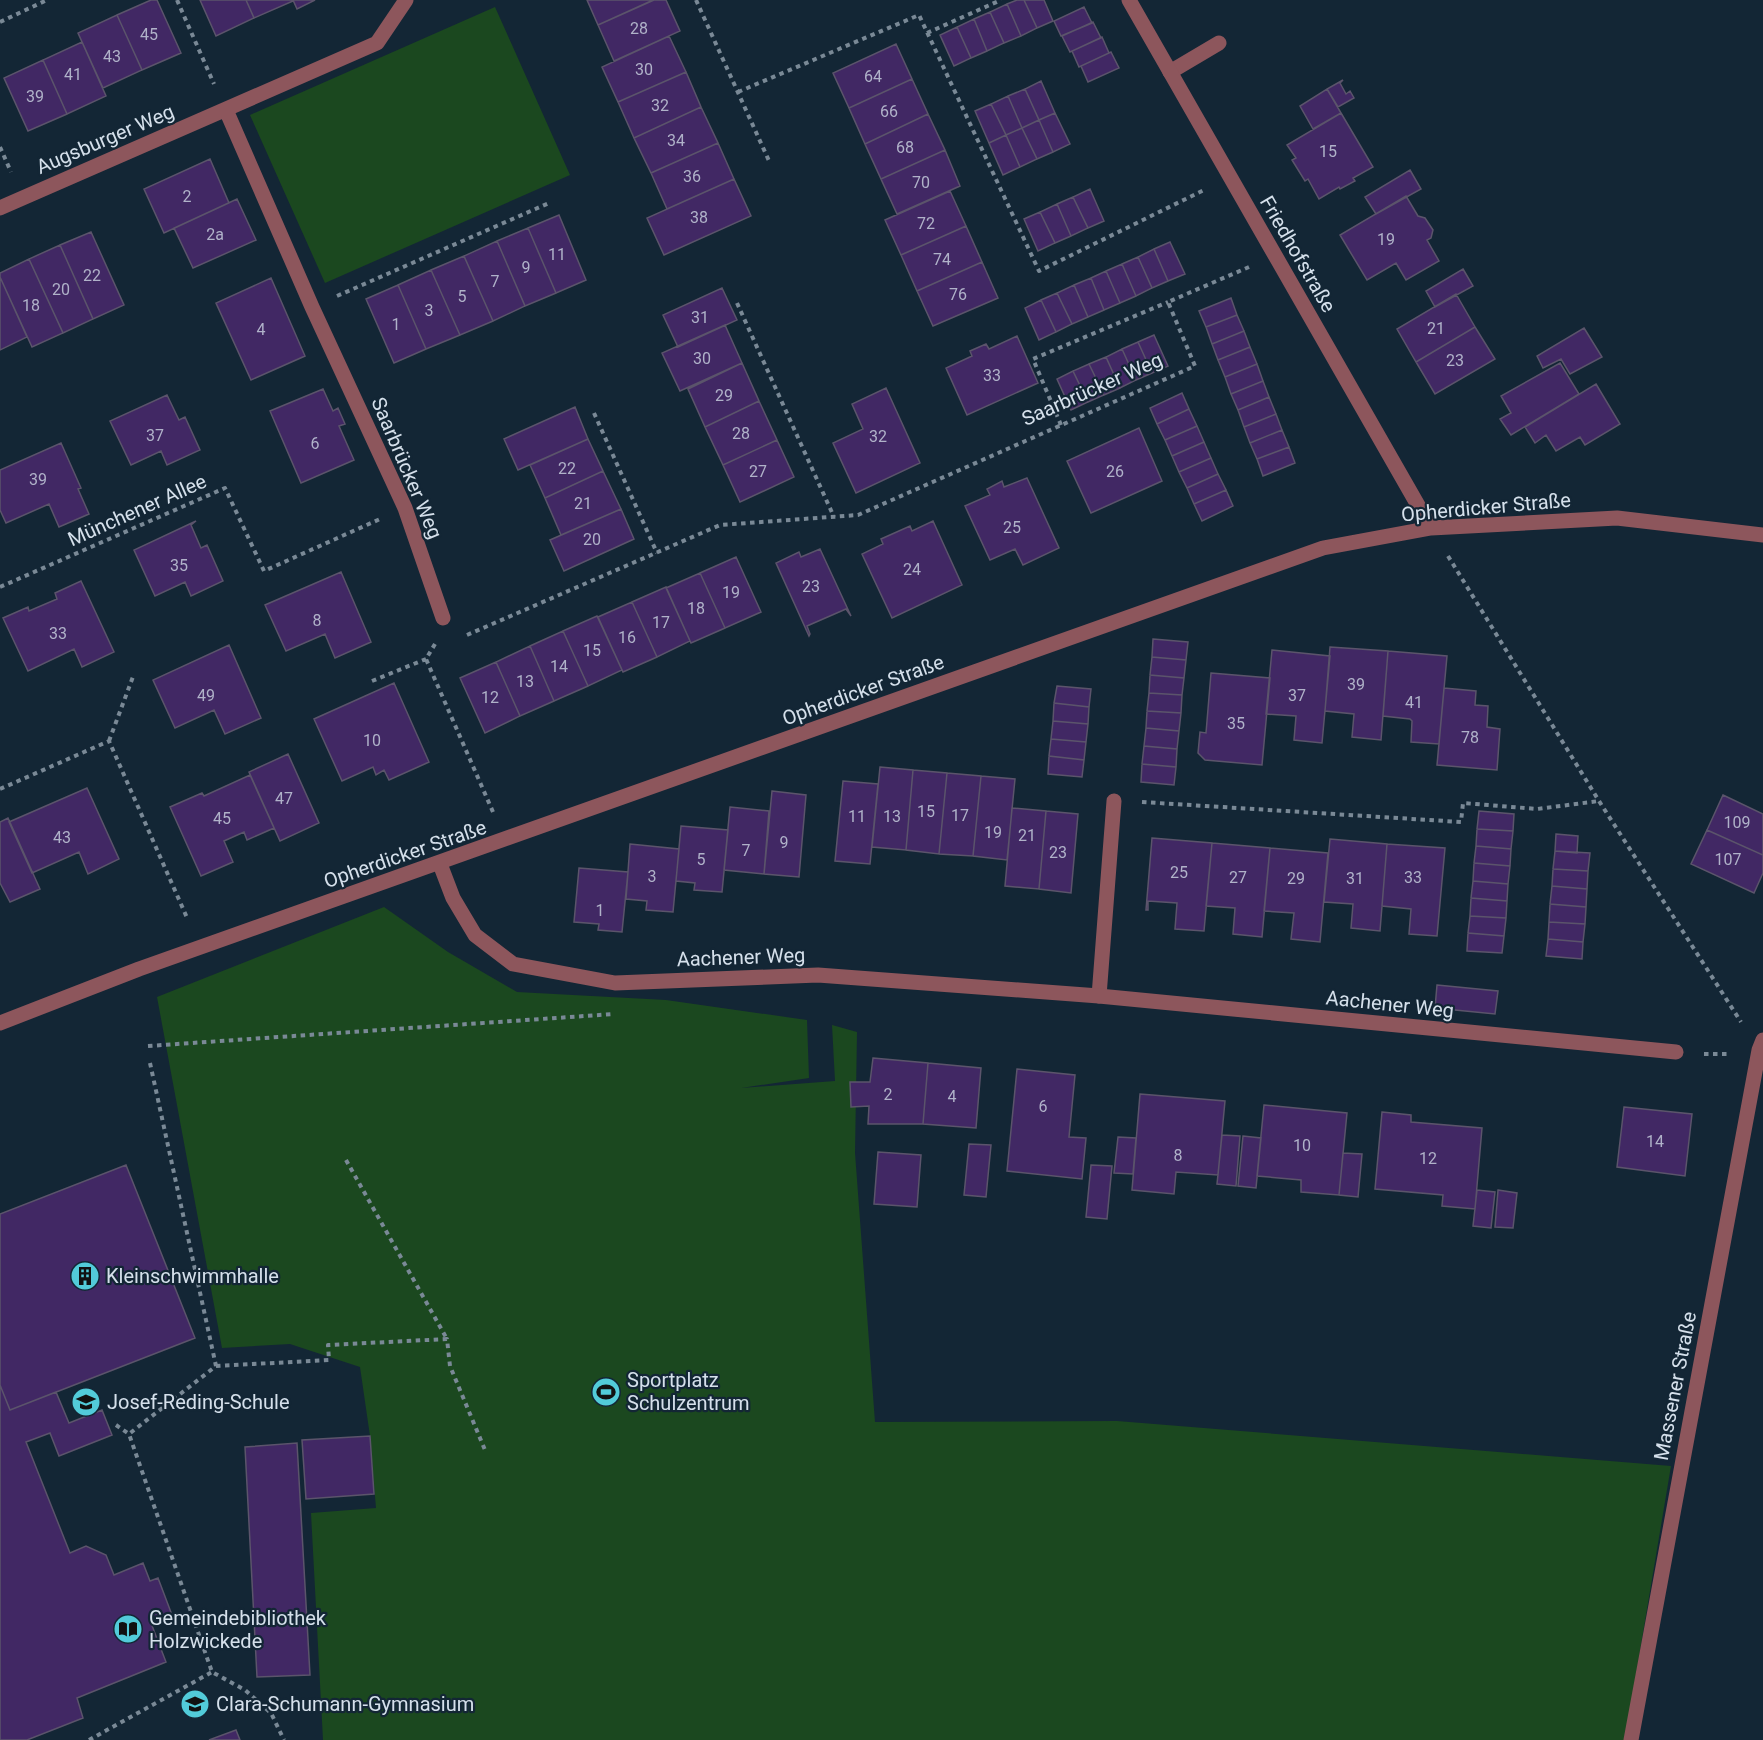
<svg xmlns="http://www.w3.org/2000/svg" width="1763" height="1740" font-family="Roboto,sans-serif">
<style>
.green{fill:#1b481f}
.building{fill:#412864;stroke:#5b546b;stroke-width:1.5}
.lines{fill:none;stroke-linecap:round;stroke-linejoin:round}
.path{stroke:#7a8996;stroke-width:4;stroke-dasharray:4.5 4.5;stroke-linecap:butt}
.service{stroke:#8d565c;stroke-width:15}
.minor{stroke:#8d565c;stroke-width:15}
.tertiary{stroke:#8d565c;stroke-width:15}
.labels{text-anchor:middle;stroke-width:4.5;stroke-linejoin:round;paint-order:stroke}
.number-label{font-size:16px;fill:#b0b2c9}
.street-label{font-size:20px;fill:#d5e0eb;stroke:#132635}
.poi-label{font-size:20px;fill:#d5e0eb;stroke:#132635;text-anchor:start}
</style>
<rect width="100%" height="100%" fill="#132635"/>
<path class="green" d="M495,7L570,175L325,283L250,115Z
M384,907L448,952L517,992L666,1000L807,1020L809,1078L741,1088L835,1081L832,1025L857,1032L855,1153L875,1422L1117,1421L1671,1466L1625,1740H323L311,1513L376,1508L370,1436L360,1367L290,1344L222,1348L157,997Z"/>
<path class="building" d="M151,0H157L181,53L142,70L117,15Z
M200,0H246L254,18L216,36Z
M246,0H293V1L254,18Z
M293,0H315L297,9Z
M587,0H653L598,25Z
M654,0H666L680,31L614,61L598,25Z
M1017,0H1024L1037,28L1021,36L1007,4Z
M1024,0H1044L1053,21L1037,28Z
M1007,4L1021,36L1004,43L990,12Z
M1084,7L1092,23L1061,36L1054,21Z
M990,12L1004,43L987,51L974,19Z
M117,15L142,70L103,88L78,33Z
M974,19L987,51L971,58L957,27Z
M1093,22L1101,38L1070,52L1062,36Z
M957,27L971,58L954,66L940,35Z
M669,36L686,72L618,102L602,67Z
M1102,37L1109,53L1079,67L1072,51Z
M82,42L106,96L67,114L43,60Z
M896,44L912,79L849,108L833,73Z
M1111,52L1119,68L1088,82L1081,66Z
M43,60L67,114L28,131L4,78Z
M686,72L701,107L634,138L618,102Z
M912,79L928,114L865,144L849,108Z
M1343,80L1340,83L1346,94L1350,91L1354,98L1338,107L1327,89Z
M1041,81L1055,113L1039,120L1025,89Z
M1025,89L1039,120L1022,128L1008,96Z
M1327,89L1341,113L1313,129L1300,106Z
M1008,96L1022,128L1006,135L991,104Z
M991,104L1006,135L989,143L975,111Z
M701,107L718,143L651,173L634,138Z
M1055,113L1070,144L1053,152L1039,120Z
M1341,113L1373,167L1353,178L1355,181L1340,189L1339,187L1319,199L1308,179L1305,181L1292,160L1296,158L1287,145Z
M928,114L945,150L881,179L865,144Z
M1039,120L1053,152L1037,159L1022,128Z
M1022,128L1037,159L1020,167L1006,135Z
M1006,135L1020,167L1003,175L989,143Z
M718,143L734,179L667,209L651,173Z
M945,150L960,186L897,214L881,179Z
M210,159L229,203L164,233L144,189Z
M1410,170L1421,189L1376,214L1365,197Z
M734,179L751,216L664,255L647,218Z
M1090,189L1104,221L1088,228L1073,197Z
M950,191L966,226L901,255L885,220Z
M1406,196L1418,216L1425,218L1433,230L1431,238L1427,240L1439,261L1406,280L1396,263L1367,280L1340,235Z
M1073,197L1088,228L1071,236L1057,204Z
M237,199L256,240L193,268L174,228Z
M1057,204L1071,236L1055,243L1040,212Z
M1040,212L1055,243L1038,251L1024,219Z
M559,215L586,280L556,293L528,228Z
M966,226L982,262L917,291L901,255Z
M528,228L556,293L525,306L497,241Z
M91,232L124,305L93,319L60,245Z
M497,241L525,306L493,321L464,256Z
M1170,242L1185,274L1168,281L1154,249Z
M60,245L93,319L63,333L29,259Z
M1154,249L1168,281L1152,288L1138,257Z
M464,256L493,321L460,335L431,270Z
M1138,257L1152,288L1136,296L1122,264Z
M29,259L63,333L32,347L0,277V273Z
M982,262L998,298L933,326L917,291Z
M1122,264L1136,296L1120,303L1106,271Z
M1463,269L1473,286L1435,307L1426,291Z
M431,270L460,335L426,349L398,285Z
M1106,271L1120,303L1104,310L1091,278Z
M0,277L27,337L0,350Z
M271,278L305,356L251,380L216,303Z
M1091,278L1104,310L1088,317L1074,285Z
M398,285L426,349L394,363L366,299Z
M1074,285L1088,317L1072,324L1057,293Z
M722,288L737,320L678,347L663,315Z
M1057,293L1072,324L1056,332L1041,300Z
M1456,294L1475,327L1416,362L1397,329Z
M1231,298L1237,315L1206,327L1199,311Z
M1041,300L1056,332L1039,340L1025,308Z
M1237,315L1244,331L1212,344L1206,327Z
M725,325L742,363L680,391L662,353Z
M1475,327L1495,359L1435,394L1416,362Z
M1584,328L1602,357L1570,374L1561,359L1543,368L1537,356Z
M1244,331L1250,347L1218,360L1212,344Z
M1154,335L1168,366L1152,373L1138,342Z
M1017,336L1038,383L967,415L946,368L972,356L970,351L986,344L989,349Z
M1138,342L1152,373L1136,380L1122,349Z
M1250,347L1257,364L1225,377L1218,360Z
M1122,349L1136,380L1120,388L1106,357Z
M1106,357L1120,388L1104,395L1089,364Z
M742,363L759,401L705,427L688,389Z
M1560,363L1579,394L1511,435L1500,419L1511,413L1501,396Z
M1089,364L1104,395L1088,402L1073,371Z
M1257,364L1263,381L1231,394L1225,377Z
M1073,371L1088,402L1071,410L1057,379Z
M1263,381L1269,397L1238,410L1231,394Z
M1596,384L1620,424L1585,445L1580,437L1556,451L1546,435L1535,443L1525,427Z
M886,388L920,463L856,493L833,443L863,429L852,404Z
M323,389L333,411L338,408L345,424L339,426L354,460L301,483L270,411Z
M1182,393L1189,409L1157,424L1150,408Z
M167,395L179,420L185,417L200,450L167,465L161,451L131,465L110,421Z
M1269,397L1276,414L1244,427L1238,410Z
M759,401L777,440L723,465L705,427Z
M575,407L588,439L518,470L504,439Z
M1189,409L1197,426L1165,440L1157,424Z
M1276,414L1282,430L1250,443L1244,427Z
M1197,426L1204,442L1172,456L1165,440Z
M1139,428L1162,481L1091,513L1067,461Z
M1282,430L1289,447L1257,459L1250,443Z
M588,439L603,471L545,498L530,465Z
M777,440L794,477L740,502L723,465Z
M1204,442L1211,458L1179,472L1172,456Z
M61,443L81,488L78,489L89,514L59,527L49,504L6,523L0,510V470Z
M1289,447L1295,463L1263,476L1257,459Z
M1211,458L1218,474L1187,488L1179,472Z
M603,471L621,509L561,535L545,498Z
M1218,474L1226,490L1194,504L1187,488Z
M1027,478L1059,548L1023,565L1015,549L990,560L965,506L990,495L987,489L1002,481L1004,487Z
M1226,490L1233,506L1202,521L1194,504Z
M621,509L634,539L564,571L550,540Z
M196,521L191,525L201,548L207,545L223,581L191,596L185,582L155,596L134,550Z
M933,521L962,585L892,618L862,554L883,544L881,539L910,526L912,531Z
M820,549L851,616L846,609L807,626L810,634L809,636L776,563L799,552L801,557Z
M736,557L761,612L725,628L700,573Z
M341,572L371,642L335,658L325,634L286,651L265,605Z
M700,573L725,628L691,643L666,588Z
M81,581L114,652L82,667L74,649L28,671L3,618L28,607L29,611L57,599L55,593Z
M666,587L690,641L657,657L632,602Z
M632,602L657,657L623,672L598,617Z
M597,616L622,670L588,686L563,631Z
M563,631L588,686L554,701L530,646Z
M1153,639L1188,642L1186,660L1152,657Z
M229,645L261,718L225,734L214,710L175,728L153,680Z
M530,646L554,701L520,716L496,662Z
M1330,647L1388,651L1381,740L1352,737L1354,714L1325,711Z
M1272,650L1330,656L1322,743L1294,740L1296,716L1266,714Z
M1388,651L1447,656L1439,744L1411,742L1412,721L1410,719L1383,716Z
M1152,657L1186,660L1184,678L1150,675Z
M496,662L520,716L485,733L460,678Z
M1211,673L1270,678L1262,765L1205,760L1198,753L1200,732L1206,733Z
M1150,675L1184,678L1182,695L1149,693Z
M394,683L429,762L389,780L384,770L376,775L373,767L342,781L314,719Z
M1057,686L1091,689L1089,707L1054,703Z
M1444,688L1476,691L1475,705L1488,706L1487,727L1500,729L1497,770L1437,765Z
M1149,693L1182,695L1181,713L1147,711Z
M1054,703L1089,707L1088,724L1053,721Z
M1147,711L1181,713L1179,731L1146,728Z
M1053,721L1088,724L1086,742L1051,739Z
M1146,728L1179,731L1177,749L1144,746Z
M1051,739L1086,742L1084,760L1049,756Z
M1144,746L1177,749L1176,767L1142,764Z
M288,754L319,823L280,841L249,772Z
M1049,756L1084,760L1082,777L1048,774Z
M1142,764L1176,767L1174,785L1141,782Z
M880,767L913,770L906,850L872,847Z
M913,770L947,773L939,854L906,850Z
M947,773L981,776L973,856L939,854Z
M250,775L274,828L247,840L244,832L224,841L233,862L201,876L170,807L202,793L204,796Z
M981,776L1015,779L1007,860L973,856Z
M843,781L878,784L870,864L835,861Z
M87,788L119,859L88,874L79,852L32,873L9,822Z
M772,791L806,795L799,877L764,874Z
M1723,795L1763,814V855L1707,830Z
M730,807L769,811L764,874L724,870Z
M1012,808L1046,811L1039,889L1005,886Z
M1046,811L1078,814L1071,893L1039,889Z
M1479,811L1514,814L1513,831L1477,829Z
M8,818L40,889L10,902L0,883V822Z
M681,826L728,830L722,892L694,890L695,883L676,881Z
M1477,829L1513,831L1511,849L1476,846Z
M1707,830L1763,855V873L1754,893L1691,864Z
M1556,834L1578,836L1577,853L1555,851Z
M1152,838L1212,843L1204,931L1175,929L1177,903L1148,901V910H1146Z
M1330,839L1387,844L1380,931L1351,928L1353,904L1324,902Z
M1212,843L1270,848L1262,937L1233,934L1235,908L1206,906Z
M630,844L679,849L673,912L646,910L647,901L626,899Z
M1387,844L1445,848L1437,936L1409,934L1411,909L1382,906Z
M1476,846L1511,849L1510,866L1474,863Z
M1270,848L1328,853L1320,942L1291,939L1294,913L1264,911Z
M1555,851L1590,853L1588,871L1553,869Z
M1474,863L1510,866L1508,884L1473,881Z
M579,868L628,872L622,932L598,930L599,924L574,922Z
M1553,869L1588,871L1587,889L1552,886Z
M1473,881L1508,884L1507,901L1471,898Z
M1552,886L1587,889L1586,907L1550,904Z
M1471,898L1507,901L1506,918L1470,916Z
M1550,904L1586,907L1585,924L1549,922Z
M1470,916L1506,918L1504,936L1468,933Z
M1549,922L1585,924L1583,942L1548,939Z
M1468,933L1504,936L1502,953L1467,951Z
M1548,939L1583,942L1582,959L1546,956Z
M1437,985L1498,991L1495,1014L1435,1008Z
M873,1058L928,1063L923,1124H868L869,1106L851,1107L850,1082H870Z
M928,1063L981,1068L976,1128L923,1124Z
M1017,1069L1075,1075L1069,1137L1086,1138L1082,1179L1007,1171Z
M1140,1094L1225,1101L1218,1175L1176,1172L1174,1194L1132,1190Z
M1264,1105L1347,1113L1339,1195L1301,1192V1180L1257,1176Z
M1624,1107L1692,1114L1685,1176L1617,1167Z
M1382,1112L1411,1115V1122L1482,1128L1475,1209L1442,1206L1443,1195L1375,1189Z
M1222,1135L1240,1136L1236,1186L1217,1184Z
M1243,1136L1261,1138L1256,1188L1238,1186Z
M1118,1137L1136,1138L1133,1174L1114,1173Z
M969,1144L991,1145L986,1197L964,1195Z
M878,1152L921,1155L917,1207L874,1204Z
M1343,1153L1362,1154L1358,1197L1339,1195Z
M126,1165L195,1338L10,1410L0,1385V1214Z
M1091,1165L1112,1166L1107,1219L1086,1217Z
M1477,1190L1495,1192L1491,1228L1473,1226Z
M1498,1190L1517,1193L1513,1228L1495,1227Z
M0,1385L10,1410L56,1392L69,1423L102,1410L112,1435L59,1456L50,1433L26,1442L70,1553L86,1546L106,1555L114,1575L143,1563L150,1581L158,1578L172,1615L151,1623L166,1662L77,1698L83,1718L27,1740H0Z
M370,1436L374,1494L306,1499L302,1440Z
M297,1443L310,1675L257,1677L245,1447Z
M236,1730L240,1740H209Z"/>
<g class="lines">
<path class="path" d="M177,0L214,84
M696,0L770,163
M0,22L47,0
M927,33L1001,0
M738,92L919,15L1039,271L1206,189
M0,147L11,172
M337,296L549,203
M737,303L834,517
M594,413L657,553
M1061,425L1033,359L1168,302
M1448,556L1599,801L1741,1022
M0,587L225,488L264,571L380,519
M467,635L720,525L858,515L1195,366L1168,302L1249,267
M435,644L426,659L493,812
M372,681L426,659
M109,741L134,674
M0,789L109,741L188,920
M1142,802L1461,822L1463,803L1537,809L1599,801
M148,1046L614,1014
M1704,1054H1729
M150,1063L216,1366L129,1434L212,1672L245,1690L271,1713L284,1740
M346,1160L447,1339
M216,1366L329,1360L328,1345L447,1339L450,1366L485,1450
M116,1425L129,1434
M89,1740L212,1672"/>
<path class="service" d="M1170,72L1219,43
M1099,996L1114,801"/>
<path class="minor" d="M1129,0L1431,528
M226,110L312,307L405,508L443,618
M0,208L377,43L406,0
M440,864L453,898L475,935L513,964L615,983L818,975L1099,996L1676,1052
M0,1023L139,969L1323,548L1431,528L1617,518L1763,535"/>
<path class="tertiary" d="M1631,1740L1759,1050L1763,1040"/>
</g>
<defs>
<g id="building-disc" transform="scale(1.5)"><circle r="9.5" fill="#52cbd9" stroke="#132635"/><path d="M-4-6H4V6H1V3H-1V6H-4ZM-2.5-4.3h1.7v1.8h-1.7ZM.8-4.3h1.7v1.8H.8ZM-2.5-1h1.7V.8h-1.7ZM.8-1h1.7V.8H.8Z" fill="#111"/></g>
<g id="stadium-disc" transform="scale(1.5)"><circle r="9.5" fill="#52cbd9" stroke="#132635"/><path d="M0-5a6.5 5 0 1 0 0 10a6.5 5 0 1 0 0-10ZM-3.5-1.8h7v3.6h-7Z" fill="#111"/></g>
<g id="school-disc" transform="scale(1.5)"><circle r="9.5" fill="#52cbd9" stroke="#132635"/><path d="M0-5L7-2L0 1L-7-2ZM-4 1L0 2.5L4 1V4Q0 6-4 4Z" fill="#111"/></g>
<g id="library-disc" transform="scale(1.5)"><circle r="9.5" fill="#52cbd9" stroke="#132635"/><path d="M-6-4Q-3-5.5-.7-3.5V5Q-3 3-6 4ZM6-4Q3-5.5 .7-3.5V5Q3 3 6 4Z" fill="#111"/></g>
</defs>
<g fill-rule="evenodd">
<use href="#building-disc" x="85" y="1276"/>
<use href="#stadium-disc" x="606" y="1392"/>
<use href="#school-disc" x="86" y="1402"/>
<use href="#library-disc" x="128" y="1629"/>
<use href="#school-disc" x="195" y="1704"/>
</g>
<g class="labels">
<g class="number-label">
<text x="639" y="34">28</text>
<text x="149" y="40">45</text>
<text x="112" y="62">43</text>
<text x="644" y="75">30</text>
<text x="73" y="80">41</text>
<text x="873" y="82">64</text>
<text x="35" y="102">39</text>
<text x="660" y="111">32</text>
<text x="889" y="117">66</text>
<text x="676" y="146">34</text>
<text x="905" y="153">68</text>
<text x="1328" y="157">15</text>
<text x="692" y="182">36</text>
<text x="921" y="188">70</text>
<text x="187" y="202">2</text>
<text x="699" y="223">38</text>
<text x="926" y="229">72</text>
<text x="215" y="240">2a</text>
<text x="1386" y="245">19</text>
<text x="557" y="260">11</text>
<text x="942" y="265">74</text>
<text x="526" y="273">9</text>
<text x="92" y="281">22</text>
<text x="495" y="287">7</text>
<text x="61" y="295">20</text>
<text x="958" y="300">76</text>
<text x="462" y="302">5</text>
<text x="31" y="311">18</text>
<text x="429" y="316">3</text>
<text x="700" y="323">31</text>
<text x="396" y="330">1</text>
<text x="1436" y="334">21</text>
<text x="261" y="335">4</text>
<text x="702" y="364">30</text>
<text x="1455" y="366">23</text>
<text x="992" y="381">33</text>
<text x="724" y="401">29</text>
<text x="741" y="439">28</text>
<text x="155" y="441">37</text>
<text x="878" y="442">32</text>
<text x="315" y="449">6</text>
<text x="567" y="474">22</text>
<text x="758" y="477">27</text>
<text x="1115" y="477">26</text>
<text x="38" y="485">39</text>
<text x="583" y="509">21</text>
<text x="1012" y="533">25</text>
<text x="592" y="545">20</text>
<text x="179" y="571">35</text>
<text x="912" y="575">24</text>
<text x="811" y="592">23</text>
<text x="731" y="598">19</text>
<text x="696" y="614">18</text>
<text x="317" y="626">8</text>
<text x="661" y="628">17</text>
<text x="58" y="639">33</text>
<text x="627" y="643">16</text>
<text x="592" y="656">15</text>
<text x="559" y="672">14</text>
<text x="525" y="687">13</text>
<text x="1356" y="690">39</text>
<text x="206" y="701">49</text>
<text x="1297" y="701">37</text>
<text x="490" y="703">12</text>
<text x="1414" y="708">41</text>
<text x="1236" y="729">35</text>
<text x="1470" y="743">78</text>
<text x="372" y="746">10</text>
<text x="284" y="804">47</text>
<text x="926" y="817">15</text>
<text x="960" y="821">17</text>
<text x="857" y="822">11</text>
<text x="892" y="822">13</text>
<text x="222" y="824">45</text>
<text x="1737" y="828">109</text>
<text x="993" y="838">19</text>
<text x="1027" y="841">21</text>
<text x="62" y="843">43</text>
<text x="784" y="848">9</text>
<text x="746" y="856">7</text>
<text x="1058" y="858">23</text>
<text x="701" y="865">5</text>
<text x="1728" y="865">107</text>
<text x="1179" y="878">25</text>
<text x="652" y="882">3</text>
<text x="1238" y="883">27</text>
<text x="1413" y="883">33</text>
<text x="1296" y="884">29</text>
<text x="1355" y="884">31</text>
<text x="600" y="916">1</text>
<text x="888" y="1100">2</text>
<text x="952" y="1102">4</text>
<text x="1043" y="1112">6</text>
<text x="1655" y="1147">14</text>
<text x="1302" y="1151">10</text>
<text x="1178" y="1161">8</text>
<text x="1428" y="1164">12</text>
</g>
<g class="street-label">
<text transform="translate(105 139) rotate(-23)" y="7">Augsburger Weg</text>
<text transform="translate(1298 254) rotate(60)" y="7">Friedhofstraße</text>
<text transform="translate(1092 389) rotate(-24)" y="7">Saarbrücker Weg</text>
<text transform="translate(407 468) rotate(67)" y="7">Saarbrücker Weg</text>
<text transform="translate(1486 507) rotate(-5)" y="7">Opherdicker Straße</text>
<text transform="translate(137 510) rotate(-24)" y="7">Münchener Allee</text>
<text transform="translate(863 690) rotate(-20)" y="7">Opherdicker Straße</text>
<text transform="translate(405 854) rotate(-19)" y="7">Opherdicker Straße</text>
<text transform="translate(741 957) rotate(-2)" y="7">Aachener Weg</text>
<text transform="translate(1390 1004) rotate(6)" y="7">Aachener Weg</text>
<text transform="translate(1675 1386) rotate(-79)" y="7">Massener Straße</text>
</g>
<g class="poi-label">
<text x="106" y="1283">Kleinschwimmhalle</text>
<text x="627" y="1387">Sportplatz<tspan x="627" dy="23">Schulzentrum</tspan></text>
<text x="107" y="1409">Josef-Reding-Schule</text>
<text x="149" y="1625">Gemeindebibliothek<tspan x="149" dy="23">Holzwickede</tspan></text>
<text x="216" y="1711">Clara-Schumann-Gymnasium</text>
</g>
</g>
</svg>
